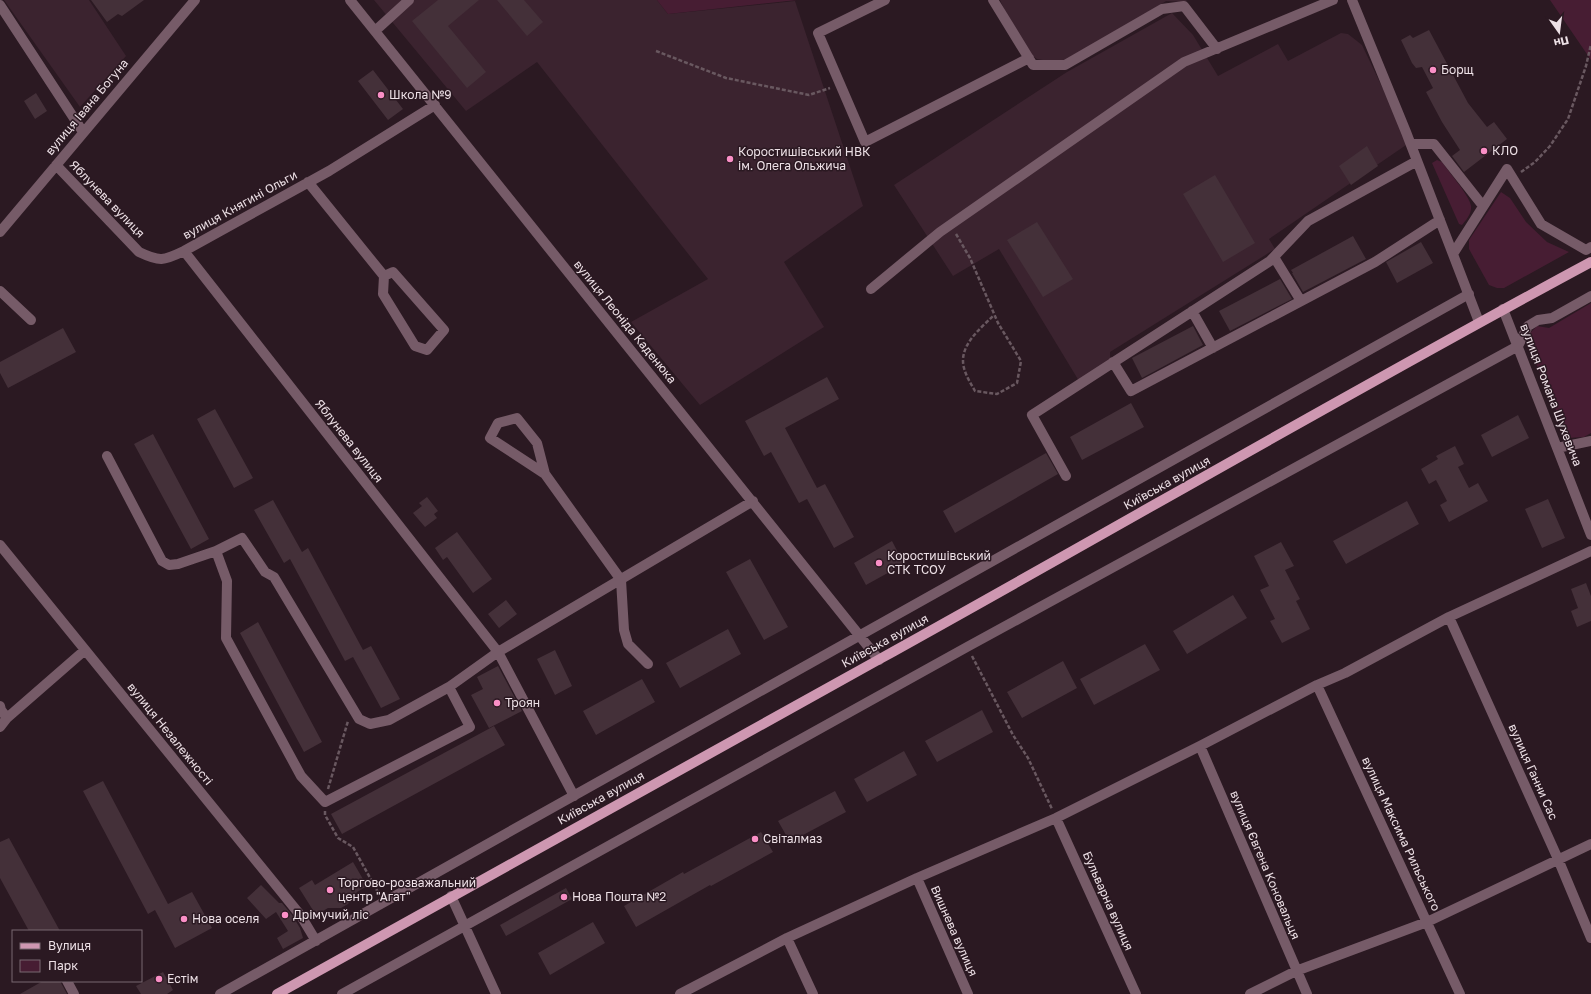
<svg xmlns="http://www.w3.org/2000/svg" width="1591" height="994" font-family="'Golos Text',sans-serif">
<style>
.built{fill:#3b232f}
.green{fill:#471d33}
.building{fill:#443039}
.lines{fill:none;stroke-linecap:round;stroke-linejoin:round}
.path{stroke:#695860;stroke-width:2.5;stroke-dasharray:4 2;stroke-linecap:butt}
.minor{stroke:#765b68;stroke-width:10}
.major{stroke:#ce97b1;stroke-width:10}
.poi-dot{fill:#fa8fc6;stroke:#2b1922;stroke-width:1.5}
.labels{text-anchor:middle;stroke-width:3;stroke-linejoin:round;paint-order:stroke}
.poi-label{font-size:12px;fill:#ede0e6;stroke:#2b1922;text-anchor:start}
.street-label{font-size:12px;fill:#ede0e6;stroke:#2b1922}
</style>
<rect width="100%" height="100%" fill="#2b1922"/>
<path class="built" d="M4,0H89L126,56L80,107Z
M374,0H657L668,14L795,1L863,206L784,262L824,327L700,405L631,322L708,279L537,62L466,111Z
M1000,0H1187L1184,2L1166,1L1074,59L1054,62L1037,59L1027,52L1018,39Z
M1172,13L1193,35L1218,76L1278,44L1288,61L1341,33L1348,34L1362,45L1409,143L1269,239L1275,249L1110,352V365L1079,381L999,249L953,276L894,185L1067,72Z"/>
<path class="green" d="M657,0H797L668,14Z
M1550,0H1591V60Z
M1437,160L1442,162C1448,171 1470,196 1471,206C1472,214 1466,220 1462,225L1459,224L1432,163Z
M1501,192L1510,198L1526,222L1547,242L1569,252L1504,288H1497L1489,285L1469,249V240Z
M1591,303V433L1584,437L1568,438L1527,343L1528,335L1537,326L1549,328Z"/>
<path class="building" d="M91,0H144L122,16L118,14L107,22Z
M438,0H479L448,26L486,72L467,88L412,21Z
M497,0H524L543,22L527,36Z
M1429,30L1468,103L1487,127L1494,122L1507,139L1464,172L1452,156L1460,150L1442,122L1426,92L1433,88L1422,67L1416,68L1412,63L1401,40L1410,35L1413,38Z
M373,70L403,109L388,120L358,81Z
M36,93L47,111L35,119L24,101Z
M1367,146L1378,166L1351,185L1339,166Z
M1215,175L1255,243L1223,262L1183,194Z
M1037,222L1073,279L1043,297L1007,240Z
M1353,236L1366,259L1303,292L1292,273H1293L1291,270Z
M1421,242L1433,263L1397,283L1386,262Z
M1280,279L1292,299L1230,331L1219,311Z
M1193,326L1203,345L1142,378L1132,358Z
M63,328L76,352L8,388L0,373V362Z
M827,377L839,399L785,428L817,488L825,484L854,537L834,548L807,499L799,503L771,452L764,456L745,421Z
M1131,403L1144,427L1082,460L1070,437Z
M215,409L253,478L234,488L197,419Z
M1518,415L1529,438L1492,457L1481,435Z
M153,434L209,539L191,549L134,444Z
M1455,446L1464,464L1458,467L1469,488L1478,483L1488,501L1449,522L1440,505L1447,501L1436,480L1429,484L1421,469L1438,459L1436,456Z
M1046,453L1058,474L955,533L943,511Z
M427,497L438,511L434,514L437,518L425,527L413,513L422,506L419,503Z
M1548,499L1565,538L1542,548L1525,509Z
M273,500L302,552L308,548L363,650L371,646L400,699L381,708L353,657L345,661L290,559L284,563L254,510Z
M1407,501L1419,524L1346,564L1333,541Z
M457,532L492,579L473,593L447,557L443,560L435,548Z
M892,541L904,564L866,585L854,563Z
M1281,542L1294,566L1285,570L1300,599L1296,601L1310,629L1282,643L1270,621L1275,619L1260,590L1269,586L1254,556Z
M750,559L788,627L764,640L726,572Z
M1586,583L1591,596V621L1577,627L1571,611L1578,608L1571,589Z
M1233,595L1247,618L1187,654L1173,631Z
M506,600L517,614L499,628L488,614Z
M258,622L322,742L304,752L240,633Z
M728,629L741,654L680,688L666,663Z
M1145,644L1160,670L1094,705L1080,679Z
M555,650L572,686L555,695L537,659Z
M1063,661L1077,688L1022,718L1007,692Z
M498,666L522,711L489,728L471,695L483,689L477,677Z
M642,679L655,702L596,735L583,711Z
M982,710L993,732L937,762L925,741Z
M494,726L505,745L342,834L331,814Z
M904,751L917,775L867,802L854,779Z
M103,781L168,904L192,892L212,928L175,948L155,910L148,914L83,791Z
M835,791L846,812L790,842L778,821Z
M761,832L773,852L711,886L710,885L636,927L624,906L683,872L684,874Z
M9,838L60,931H29L0,878V842Z
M353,862L367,886L357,892L348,904L341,908H328L316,915L299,888L312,880L315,885Z
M261,885L279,903H282L292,915L300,928L303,938L283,949L277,938L288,931L276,912L266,919L247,898Z
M566,888L572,899L506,936L500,925Z
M593,922L605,943L550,975L538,953Z
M163,972L173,990L167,994H141L136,986Z
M43,981H60L67,994H20Z"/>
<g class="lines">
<path class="path" d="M656,51L726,78L809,95L830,88
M1521,172L1535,162L1550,146L1568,119L1586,66L1591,44
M956,234L970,258L998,323L1021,361L1017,383L997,394L975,391C971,384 966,376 964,368C958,346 980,329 994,315
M972,656L1013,735L1028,758L1052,809
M328,789L348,721
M325,811V815L338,838L353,847L379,894"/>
<path class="minor" d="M350,0L879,660
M885,0L818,33L865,142L1029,58
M993,0L1033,65H1065L1162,9L1184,6L1217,49
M1352,0L1406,132L1479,322
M0,5L83,132
M375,31L409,0
M1411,144H1434L1483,206
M56,165L139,252C160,262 163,261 184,251L329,171L435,105
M308,182L384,276L383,294L415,346L427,350L444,330L393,272L384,276
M0,232L195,0
M184,251L498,652L574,796
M1453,254L1507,169L1541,224L1586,250L1591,247
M1274,257L1301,301
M871,289L940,232L1184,62L1333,0
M0,291L31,320
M1503,309L1591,535
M1192,311L1213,348
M1113,362L1131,391L1375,262L1440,220
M1557,448L1591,441
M107,456L162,561L169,565L178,564L216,551
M545,474L537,443L517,418L498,423L490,438L545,474L621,580L624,630L628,644L648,664
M1066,476L1032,415L1270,261L1308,221L1417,161
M0,545L301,916L316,941
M1449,617L1558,859L1591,938
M1317,685L1460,994
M449,687L389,720L370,724L359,719L274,577L265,572L242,538L216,551L227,581L226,638L301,776L325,802L470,727L449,687L498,652L753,501
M0,706L1,710L7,718
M0,727L7,718L85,650
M1200,746L1307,994
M1056,818L1136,994
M917,878L968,994
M451,896L496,994
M787,938L813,994
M67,981L74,994
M220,994L1469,294
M342,994L967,647L1518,346L1528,326L1538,320L1552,318L1591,296
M680,994L787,938L917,878L1056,818L1200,746L1317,685L1345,673L1449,617L1591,551
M1250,994L1296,971L1427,922L1591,844"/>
<path class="major" d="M277,994C477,881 678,771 878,660C1116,528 1351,391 1591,262"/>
</g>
<g class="poi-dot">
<circle cx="1433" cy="70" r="4"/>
<circle cx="381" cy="95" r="4"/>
<circle cx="1484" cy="151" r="4"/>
<circle cx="730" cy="159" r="4"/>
<circle cx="879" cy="563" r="4"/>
<circle cx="497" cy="703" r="4"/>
<circle cx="755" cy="839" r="4"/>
<circle cx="330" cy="890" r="4"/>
<circle cx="564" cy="897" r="4"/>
<circle cx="285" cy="915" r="4"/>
<circle cx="184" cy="919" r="4"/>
<circle cx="159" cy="979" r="4"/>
</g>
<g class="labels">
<g class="poi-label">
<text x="1441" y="74">Борщ</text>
<text x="389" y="99">Школа №9</text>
<text x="1492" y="155">КЛО</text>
<text x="738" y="156">Коростишівський НВК<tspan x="738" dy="14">ім. Олега Ольжича</tspan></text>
<text x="887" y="560">Коростишівський<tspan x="887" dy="14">СТК ТСОУ</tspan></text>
<text x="505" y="707">Троян</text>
<text x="763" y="843">Світалмаз</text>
<text x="338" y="887">Торгово-розважальний<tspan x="338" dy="14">центр "Агат"</tspan></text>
<text x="572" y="901">Нова Пошта №2</text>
<text x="293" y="919">Дрімучий ліс</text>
<text x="192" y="923">Нова оселя</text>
<text x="167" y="983">Естім</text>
</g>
<g class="street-label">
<text transform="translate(87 107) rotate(-50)" y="4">вулиця Івана Богуна</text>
<text transform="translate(107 199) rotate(46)" y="4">Яблунева вулиця</text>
<text transform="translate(240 205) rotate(-29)" y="4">вулиця Княгині Ольги</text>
<text transform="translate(625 322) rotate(51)" y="4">вулиця Леоніда Каденюка</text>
<text transform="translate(1551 395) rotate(69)" y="4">вулиця Романа Шухевича</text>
<text transform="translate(349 441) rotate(52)" y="4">Яблунева вулиця</text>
<text transform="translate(1167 483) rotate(-29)" y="4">Київська вулиця</text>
<text transform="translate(885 641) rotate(-29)" y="4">Київська вулиця</text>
<text transform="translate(170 734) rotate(51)" y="4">вулиця Незалежності</text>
<text transform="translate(1533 772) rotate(66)" y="4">вулиця Ганни Сас</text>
<text transform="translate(601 798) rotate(-29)" y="4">Київська вулиця</text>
<text transform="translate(1401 834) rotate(65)" y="4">вулиця Максима Рильського</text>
<text transform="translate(1265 865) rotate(67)" y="4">вулиця Євгена Коновальця</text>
<text transform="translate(1108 901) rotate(66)" y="4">Бульварна вулиця</text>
<text transform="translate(954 931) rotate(66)" y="4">Вишнева вулиця</text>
</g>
</g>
<rect x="12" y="930" width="130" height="52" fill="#2b1922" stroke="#796970"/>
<rect x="20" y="943" width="20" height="6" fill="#ce97b1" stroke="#796970"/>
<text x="48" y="950" font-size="12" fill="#ede0e6">Вулиця</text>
<rect x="20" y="960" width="20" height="12" fill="#471d33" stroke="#796970"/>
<text x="48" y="970" font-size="12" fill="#ede0e6">Парк</text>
<g transform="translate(1559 32) rotate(166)" stroke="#2b1922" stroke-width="3" paint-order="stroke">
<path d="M0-3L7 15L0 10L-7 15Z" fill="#ede0e6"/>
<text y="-6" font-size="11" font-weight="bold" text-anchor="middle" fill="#ede0e6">Пн</text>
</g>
</svg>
